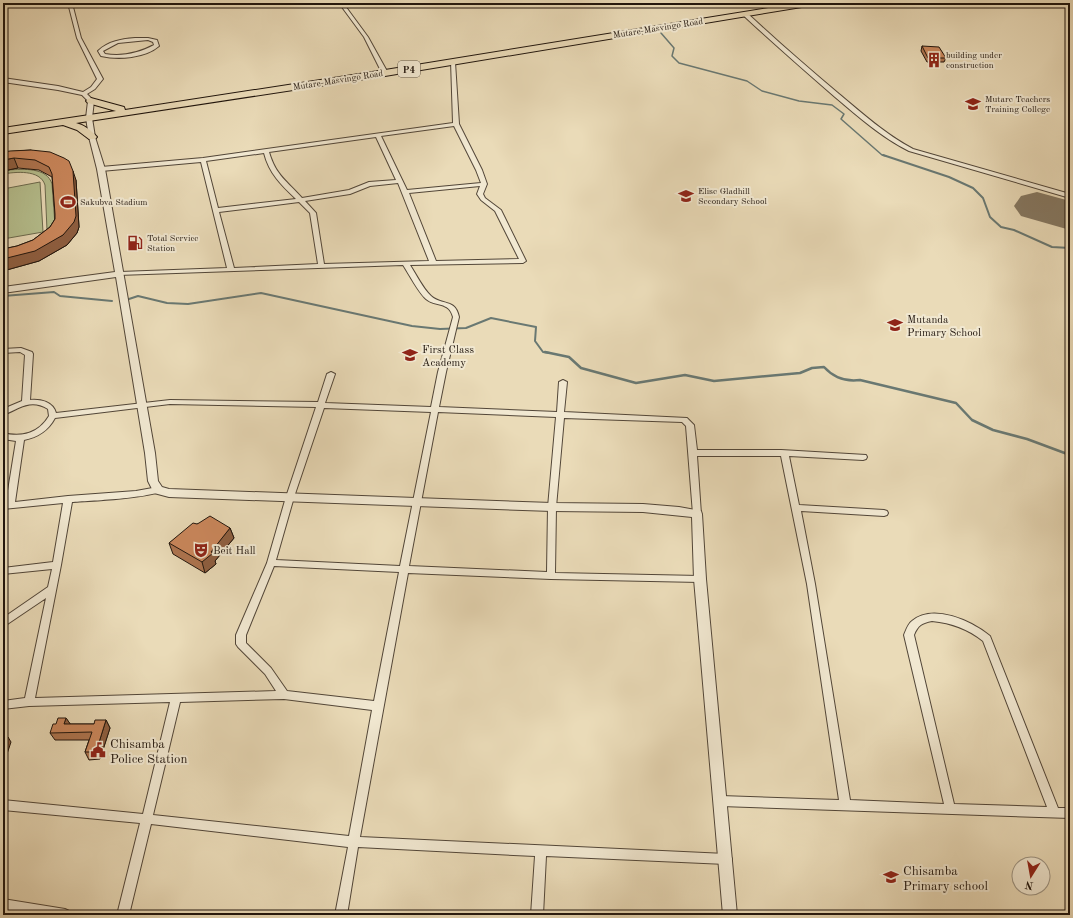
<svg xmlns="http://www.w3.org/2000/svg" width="1073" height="918" font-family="'Old Standard TT',serif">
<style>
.green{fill:#b6c08f;stroke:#6b6a4e}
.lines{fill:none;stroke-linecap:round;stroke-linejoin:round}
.stream-far2{stroke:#697872;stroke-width:1.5}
.stream-far1{stroke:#697872;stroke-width:2}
.stream{stroke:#697872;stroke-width:2.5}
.runway{fill:#857862;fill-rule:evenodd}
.minor-casing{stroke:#524638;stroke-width:2}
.tertiary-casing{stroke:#524638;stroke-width:2}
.trunk-casing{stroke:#20150d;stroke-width:2}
.minor{fill:#f1e8d1;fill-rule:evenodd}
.tertiary{fill:#f1e8d1;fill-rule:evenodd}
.trunk{fill:#eadbb8;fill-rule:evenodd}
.wall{fill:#af7550;stroke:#20150d}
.shaded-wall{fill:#8f5f41;stroke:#20150d}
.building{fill:#cc885d;stroke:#20150d}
.labels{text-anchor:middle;stroke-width:4;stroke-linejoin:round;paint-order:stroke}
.far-street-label{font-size:9px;fill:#20150d;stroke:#f1e8d1}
.far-poi-label{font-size:9px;fill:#20150d;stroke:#f1e8d1;text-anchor:start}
.shield{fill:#f1e8d1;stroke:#5f5448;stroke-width:1}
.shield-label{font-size:10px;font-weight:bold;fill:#20150d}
.poi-label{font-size:11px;fill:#20150d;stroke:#f1e8d1;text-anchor:start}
.near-poi-label{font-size:13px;fill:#20150d;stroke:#f1e8d1;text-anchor:start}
</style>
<rect width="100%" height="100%" fill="#eadbb8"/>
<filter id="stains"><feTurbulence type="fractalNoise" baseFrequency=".005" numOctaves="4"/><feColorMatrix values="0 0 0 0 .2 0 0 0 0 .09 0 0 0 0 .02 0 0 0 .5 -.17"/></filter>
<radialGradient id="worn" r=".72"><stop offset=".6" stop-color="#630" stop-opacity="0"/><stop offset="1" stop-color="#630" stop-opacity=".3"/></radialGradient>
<path class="green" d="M9,170C23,169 47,167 52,184L55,225L18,251L47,230L45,185C40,169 15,172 3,174V171Z
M40,182L43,232L3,239V189Z"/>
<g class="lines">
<path class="stream-far2" d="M661,33L674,48L672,56L679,63L747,81L762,91L799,101L832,105L844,114L841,119L882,155L886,156"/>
<path class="stream-far1" d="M883,155L949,177L973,188L983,198L990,217L1001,227L1014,230L1052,247L1070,248
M3,296L54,292L60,296L112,301
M129,299L138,296L167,303L188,304L261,293L412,326L440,329L466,328L491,318L536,327L535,341L543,352L550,353"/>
<path class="stream" d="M545,352L569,357L581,368L636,383L685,375L714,381L800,373L812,368L824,367C834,378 845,382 860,380L956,403L972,420L993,430L1027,439L1070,455"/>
<path class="runway" d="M1037,192L1070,201V230L1021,216L1014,206L1021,196Z"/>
<g class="minor-casing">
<path id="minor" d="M68,3H72L81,38L103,79L95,89L87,94L94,101L92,118L89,120L86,118L88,101L82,95L58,90L3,82V78L58,86L83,92L91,87L97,79L77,38Z
M339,3H343L368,37L388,73L387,74L382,73L364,37Z
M743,13H747C777,41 808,68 839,94C863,114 885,134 913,149L1070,194V198L909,151C881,137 859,117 835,97C804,70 773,43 743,15Z
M135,38H148L157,40L159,46C145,58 119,60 101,56L98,51C108,41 122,39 135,38ZM148,40L153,42L154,45C139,53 122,57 105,54L103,51L118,43Z
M451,61L455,62L459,124L482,170L487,184L483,194L485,198L501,210L526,261L523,263L410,265C416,274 423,289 431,296C442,306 455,298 459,317L446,372L439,407L557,412L559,382L563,380L567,382L564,412L687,418L694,425L697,450H781L866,455L867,457L866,459L863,460L789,456L799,505L884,510L887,511L888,513L887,515L884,516L801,511L815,584L850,800L944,804L904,635C906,630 908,624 912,621C933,603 972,621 990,636L1058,808H1070V818L721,806L717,804L716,801L717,798L721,796L839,800L807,584L781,456H697L701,514L700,516H694L693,514L686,426L682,422L564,418L556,507L555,573L700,576L703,577L704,579L703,581L700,582L551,579L408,573L360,837L726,854L730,855L732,859L730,863L726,864L546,856L543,915H531L535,856L358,847L347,915H335L348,847L151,824L129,915H117L140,823L3,810V800L143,814L170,702L29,706L3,709V701L25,698L46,598L3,627V618L48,587L52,569L3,574V568L53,562L63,503L3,509V503H6L16,441L3,439V433C22,438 39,433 49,416L48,409C30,398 19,409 3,415V409L22,401L25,355L20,352L3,353V349L21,348L32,352L33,354L30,400C41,399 53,402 56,413L170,400L318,402L327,374L331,372L335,374L325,403L431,407L438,372L453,317C449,301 435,307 426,299C418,292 409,274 403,265L118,275L117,274L120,272L227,268L201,162L101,171L98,169L101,167L203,158L453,123ZM454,126L476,170L481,183L407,190L381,136ZM376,137L396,180L369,182L349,190L302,198C287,181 276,176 269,152ZM264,153C269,173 281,185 296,199L218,208L206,161ZM398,183L429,261L324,264L316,213L305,201L350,194L370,186ZM480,186L477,194L481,200L495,211L519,259L436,261L409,193ZM299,202L310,213L318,264L234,268L219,212ZM170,404L316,407L286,497L267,563L236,635V644L238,647L265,674L276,691L35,698L61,565L72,502C86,501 155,498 162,490L158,487L136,491L68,496L15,502L24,440C38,437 48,431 55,418ZM324,408L431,412L400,566L276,560L294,497ZM438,412L556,417L548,507L547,572L409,566ZM274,566L399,572L374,701L287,691L271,668L246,643V635ZM932,621C952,623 968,629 983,641L1047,807L954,804L914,635C918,625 922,623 932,621ZM284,699L372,710L349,836L153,815L180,702Z
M3,899L65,909L69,911L71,915H30L3,911Z"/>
</g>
<g class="tertiary-casing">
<path id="tertiary" d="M89,116L92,118L95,137L105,169L155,453L158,481L162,487L169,489L552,503L643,504L679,507L701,511L702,514L706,579L737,915H723L694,579L692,517L643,512L552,511L169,497L154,493L148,481L145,453L116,277L3,293V287L115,272L97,169L89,137L86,118Z"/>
</g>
<g class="trunk-casing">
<path id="trunk" d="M799,3H818L814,5L385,76L76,123C84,125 91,130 97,137L95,139H89L77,130L63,125L3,134V128L116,111L88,103L86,101L88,99L91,98L124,107L125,110L385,70Z"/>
</g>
<use href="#minor" class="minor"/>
<use href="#tertiary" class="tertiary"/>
<use href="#trunk" class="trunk"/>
</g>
<path class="wall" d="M922,46L946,58L944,62H927L921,51Z
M31,150L76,180L79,227L77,233L67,245L39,261L3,271V249L17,246L33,240L50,227L55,219V214L52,177L39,170L18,168L3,171V152Z
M197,524L230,528L234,538L215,561L216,564L205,573L173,554L169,543Z
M66,718L70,724H94L106,720L110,728L100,759L89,760L85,752L89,740H55L50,733Z"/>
<path class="shaded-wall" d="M14,158L18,168L3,171V160Z
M73,171L76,180L79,227L77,233L67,245L39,261L3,271V259L63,235Z
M230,528L234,538L215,561L216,564L205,573L202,562Z
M66,718L71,725L64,724Z
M106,720L110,728L100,759L96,752Z
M8,737L11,742L5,760L3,756V751Z"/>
<path class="building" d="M922,46L939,47L946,58H928Z
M31,150L50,152L64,158L69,161L73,171L76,216L74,222L63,235L35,251L3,259V249L17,246L33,240L50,227L55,219V214L52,174L49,167L35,160L14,158L3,160V152L10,151Z
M210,516L230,528L211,552L213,553L202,562L169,543L193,523L197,524L199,523Z
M58,718H66L64,724H94L95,720H106L96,752H85L92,732L50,733L53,724H56Z
M8,737L3,751V738Z"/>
<defs>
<g id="building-bare" transform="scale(1.2)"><path d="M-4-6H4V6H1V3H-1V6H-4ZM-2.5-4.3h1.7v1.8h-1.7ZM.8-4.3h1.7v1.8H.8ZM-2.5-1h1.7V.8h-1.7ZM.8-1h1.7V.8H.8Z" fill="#8f2418" stroke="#f1e8d1" stroke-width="2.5" paint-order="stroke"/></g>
<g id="university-bare" transform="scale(1.2)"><path d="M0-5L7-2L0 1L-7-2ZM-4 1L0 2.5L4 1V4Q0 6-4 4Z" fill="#8f2418" stroke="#f1e8d1" stroke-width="2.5" paint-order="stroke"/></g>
<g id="school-bare" transform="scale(1.2)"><path d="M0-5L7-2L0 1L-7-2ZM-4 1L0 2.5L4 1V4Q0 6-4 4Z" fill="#8f2418" stroke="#f1e8d1" stroke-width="2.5" paint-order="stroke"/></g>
<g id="stadium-bare" transform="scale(1.2)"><path d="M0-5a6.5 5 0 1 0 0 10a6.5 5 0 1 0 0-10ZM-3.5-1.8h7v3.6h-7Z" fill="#8f2418" stroke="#f1e8d1" stroke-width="2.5" paint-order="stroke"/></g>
<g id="fuel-bare" transform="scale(1.2)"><path d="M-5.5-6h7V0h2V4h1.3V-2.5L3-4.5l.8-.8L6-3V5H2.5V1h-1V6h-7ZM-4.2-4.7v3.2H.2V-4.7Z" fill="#8f2418" stroke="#f1e8d1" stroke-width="2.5" paint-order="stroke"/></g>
<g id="theatre-bare" transform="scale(1.2)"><path d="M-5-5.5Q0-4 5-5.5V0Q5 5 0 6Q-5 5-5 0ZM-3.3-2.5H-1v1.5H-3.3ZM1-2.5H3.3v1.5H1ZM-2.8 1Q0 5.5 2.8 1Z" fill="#8f2418" stroke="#f1e8d1" stroke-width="2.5" paint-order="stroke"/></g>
<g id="civic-bare" transform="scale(1.2)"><path d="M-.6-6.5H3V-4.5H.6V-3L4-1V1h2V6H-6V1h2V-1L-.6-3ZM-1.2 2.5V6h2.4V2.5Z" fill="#8f2418" stroke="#f1e8d1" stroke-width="2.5" paint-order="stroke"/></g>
</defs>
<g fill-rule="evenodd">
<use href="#building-bare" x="934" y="60"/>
<use href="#university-bare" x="973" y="104"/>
<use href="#school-bare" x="686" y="196"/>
<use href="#stadium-bare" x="68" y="202"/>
<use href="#fuel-bare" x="135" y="243"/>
<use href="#school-bare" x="895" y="325"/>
<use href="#school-bare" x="410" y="355"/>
<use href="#theatre-bare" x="201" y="550"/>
<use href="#civic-bare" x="98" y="750"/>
<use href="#school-bare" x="891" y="877"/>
</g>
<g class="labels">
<g class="far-street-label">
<text transform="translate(658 28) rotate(-9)" y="3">Mutare-Masvingo Road</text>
<text transform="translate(338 80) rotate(-9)" y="3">Mutare-Masvingo Road</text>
</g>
<g class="far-poi-label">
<text x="946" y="58">building under<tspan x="946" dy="10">construction</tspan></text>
<text x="985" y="102">Mutare Teachers<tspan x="985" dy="10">Training College</tspan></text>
<text x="698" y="194">Elise Gladhill<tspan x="698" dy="10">Secondary School</tspan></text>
<text x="80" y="205">Sakubva Stadium</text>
<text x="147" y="241">Total Service<tspan x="147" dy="10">Station</tspan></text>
</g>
<rect class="shield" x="398" y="61" width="22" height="16" rx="3"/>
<g class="shield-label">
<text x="409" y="73">P4</text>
</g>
<g class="poi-label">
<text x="907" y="323">Mutanda<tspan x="907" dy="13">Primary School</tspan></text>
<text x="422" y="353">First Class<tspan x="422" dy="13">Academy</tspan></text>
<text x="213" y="554">Beit Hall</text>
</g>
<g class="near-poi-label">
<text x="110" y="748">Chisamba<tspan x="110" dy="15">Police Station</tspan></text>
<text x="903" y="875">Chisamba<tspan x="903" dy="15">Primary school</tspan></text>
</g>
</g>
<rect width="1073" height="918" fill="none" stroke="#eadbb8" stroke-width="16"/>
<rect x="4" y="4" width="1065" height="910" fill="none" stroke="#20150d" stroke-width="2"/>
<rect x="8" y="8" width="1057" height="902" fill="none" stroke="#20150d"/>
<g transform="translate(1031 876) rotate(191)"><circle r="19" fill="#f1e8d1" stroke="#9d9483"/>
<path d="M0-3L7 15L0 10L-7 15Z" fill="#8f2418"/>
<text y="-6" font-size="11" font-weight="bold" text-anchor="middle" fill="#20150d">N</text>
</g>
<rect width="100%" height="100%" filter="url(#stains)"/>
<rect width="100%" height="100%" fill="url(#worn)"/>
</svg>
